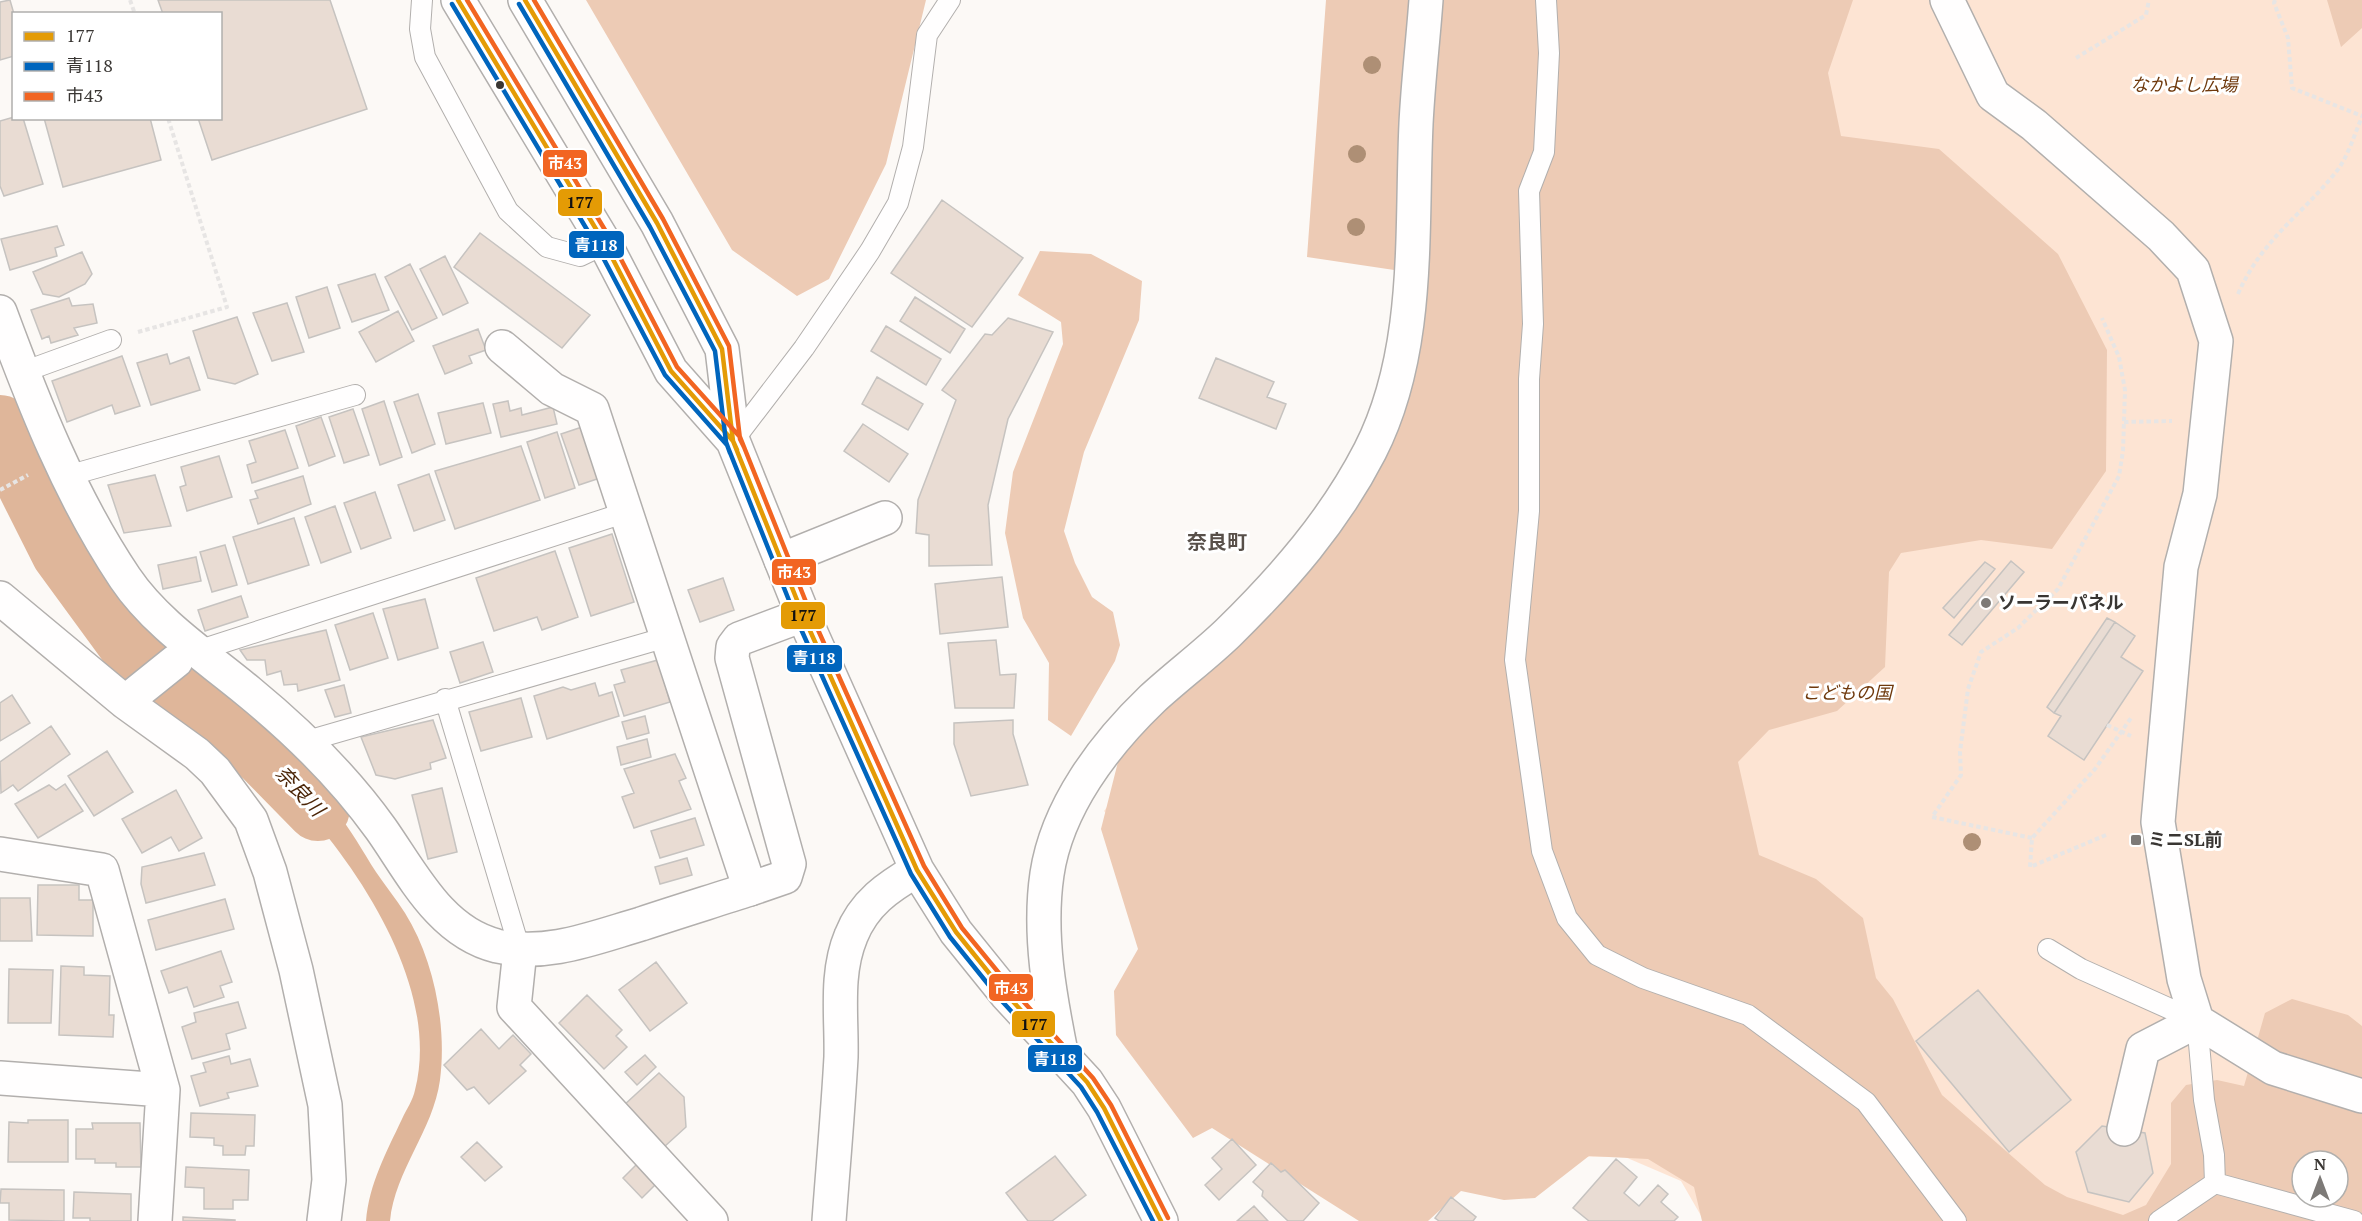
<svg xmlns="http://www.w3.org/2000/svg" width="2362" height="1221" font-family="'PT Serif','Noto Sans JP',serif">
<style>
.green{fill:#fde4d3;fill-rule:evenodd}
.forest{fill:#edcbb5;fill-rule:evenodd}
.water{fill:#dfb69a}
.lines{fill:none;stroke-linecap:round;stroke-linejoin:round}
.river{stroke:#dfb69a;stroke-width:64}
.building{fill:#e9dcd3;stroke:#c6c3c0;stroke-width:1.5}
.lane-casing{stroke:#b2afad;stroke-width:22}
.street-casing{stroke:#b2afad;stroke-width:36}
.secondary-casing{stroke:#b2afad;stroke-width:36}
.path{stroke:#e7e5e4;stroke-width:4;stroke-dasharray:4.5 3;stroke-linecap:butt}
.lane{stroke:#fffefe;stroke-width:20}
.street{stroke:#fffefe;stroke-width:33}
.secondary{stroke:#fffefe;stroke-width:33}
.bus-1-casing{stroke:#fff;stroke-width:9}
.bus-2-casing{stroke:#fff;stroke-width:9}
.bus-3-casing{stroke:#fff;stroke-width:9}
.bus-1{stroke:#e49b05;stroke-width:4.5}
.bus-2{stroke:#0065bd;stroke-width:4.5}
.bus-3{stroke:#f26522;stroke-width:4.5}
.tree{fill:#ae8f75}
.bus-dot{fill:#393633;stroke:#fff;stroke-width:2}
.poi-dot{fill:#7d7a77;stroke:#fff;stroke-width:2}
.labels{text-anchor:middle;stroke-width:6;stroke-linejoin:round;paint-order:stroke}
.park-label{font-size:18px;font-style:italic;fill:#6f390c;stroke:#fff}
.poi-label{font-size:18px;font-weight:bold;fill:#393633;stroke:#fff;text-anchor:start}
.neighbourhood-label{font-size:20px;font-weight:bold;fill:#58504a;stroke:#fff}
.water-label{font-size:20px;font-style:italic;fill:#4b2507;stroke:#fff}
.line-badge{stroke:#fff;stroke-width:2}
.badge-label{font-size:16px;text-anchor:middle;font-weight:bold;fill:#fff}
.pale-badge-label{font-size:16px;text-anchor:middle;font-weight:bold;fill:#111}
</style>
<rect width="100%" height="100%" fill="#fcf9f6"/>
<path class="green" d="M1458,0H2362V1221H1704L1681,1181L1625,1157L1438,1155L1306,1039L1104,811L1192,696L1388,461ZM2302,1161H2338V1197H2302Z"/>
<path class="forest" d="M586,0H926L886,164L829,279L797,296L732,250Z
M1326,0H1853L1828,73L1841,136L1939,149L2058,254L2107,350L2106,471L2052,549L1981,540L1901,553L1889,572L1885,667L1837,711L1769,730L1738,762L1759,855L1816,879L1863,918L1876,978L1893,999L1942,1095L2045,1185L2067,1197L2123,1215L2146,1205L2171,1164V1103L2186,1085L2217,1080L2244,1086L2265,1013L2292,999L2348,1015L2362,1026V1221H1702L1694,1187L1648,1159L1589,1156L1535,1198L1504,1200L1461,1191L1428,1221H1359L1212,1128L1193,1138L1116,1035L1114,991L1138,949L1101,829L1120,754L1181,694L1378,450L1421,274L1307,257ZM2302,1161H2338V1197H2302Z
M2327,0H2362V28L2341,47Z
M1040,251L1091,254L1142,281L1139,320L1084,452L1064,531L1075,563L1092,597L1113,612L1120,645L1115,661L1071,736L1048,720L1049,663L1023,618L1005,533L1013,472L1063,344L1061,322L1018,295Z"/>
<path class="water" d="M264,740C289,762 313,785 335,811C351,829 363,852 376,872C385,885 396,899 405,913C434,959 447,1026 440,1080C433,1131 395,1170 390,1221H366C369,1184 386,1153 402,1119C406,1110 413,1100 415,1090C445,973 331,824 247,752Z"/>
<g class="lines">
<path class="river" d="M0,427L63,552L131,645L164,677L208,708L265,755L318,809"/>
</g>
<path class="building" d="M10,0L14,14V56L0,60V2Z
M158,0H330L367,109L212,160L198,118H220V14H163Z
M14,117L23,118L43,184L4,196L0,186V121Z
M44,118H150L161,160L63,187Z
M942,200L1023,258L972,327L891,273Z
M57,226L64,245L55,248L57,256L10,270L1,239Z
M480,233L590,315L562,348L454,267Z
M82,252L92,274L85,284L59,297L43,294L33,272Z
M445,256L468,303L443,315L420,269Z
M410,264L437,318L412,330L385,277Z
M375,274L389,310L352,322L338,285Z
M327,287L340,328L309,338L296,297Z
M915,297L965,329L950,353L900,321Z
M69,298L72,306L93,304L97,323L74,328L78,335L51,343L49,336L42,339L31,310Z
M287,303L304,352L272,361L253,313Z
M398,311L414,341L376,362L359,332Z
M237,317L258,374L235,384L208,378L193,331Z
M1008,318L1053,332L1008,419L988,505L992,565L929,566V535L916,533L918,500L956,400L942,390L985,334L992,335Z
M886,326L941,359L926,385L871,351Z
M478,329L486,350L469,356L472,363L445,374L433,346Z
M167,354L170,364L189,357L200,390L151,405L137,363Z
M122,356L140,406L115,414L112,405L67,422L52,381Z
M1216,358L1274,382L1267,397L1286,404L1276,429L1199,398Z
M877,377L923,404L908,430L862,404Z
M418,394L435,444L412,453L394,402Z
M384,401L402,457L380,465L362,409Z
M508,401L510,411L521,408L522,415L553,407L557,424L501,437L493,404Z
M483,403L491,433L446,444L438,413Z
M353,409L369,455L344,463L329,417Z
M321,417L335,456L309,466L296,426Z
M863,424L908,454L889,482L844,451Z
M588,425L606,476L579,485L561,434Z
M285,430L298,468L252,483L247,465L256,462L249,441Z
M557,432L575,488L545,498L527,442Z
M521,446L540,500L455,529L435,471Z
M219,456L232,497L187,511L180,487L186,485L181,467Z
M429,474L445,520L414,531L398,485Z
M155,475L171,526L124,533L108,485Z
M303,476L311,504L258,524L250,500L258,498L255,491Z
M375,492L391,538L361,549L344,503Z
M335,506L351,552L321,563L305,517Z
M294,518L309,565L248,584L233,537Z
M612,534L634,602L591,616L569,548Z
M225,545L237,585L212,592L200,552Z
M555,551L578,617L542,630L537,617L494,631L476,578Z
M196,557L201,581L163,589L158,565Z
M2011,561L2024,572L1962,645L1949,635Z
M1985,562L1995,569L1954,618L1943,608Z
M1002,577L1008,627L940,634L935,584Z
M723,578L734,610L700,622L688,590Z
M241,596L248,617L205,631L198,610Z
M425,599L438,648L398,660L383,609Z
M373,613L388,658L350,670L335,625Z
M2107,618L2115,622L2054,713L2047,707Z
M2115,622L2135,636L2121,657L2143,671L2084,760L2048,736L2061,716L2054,713Z
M326,630L340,680L298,691L297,684L284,685L281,671L267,675L265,660H247L240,650Z
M996,640L1000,675L1016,674L1014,708H955L948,643Z
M483,642L493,672L460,683L450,652Z
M658,660L670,702L624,716L614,685L625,682L621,670Z
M595,683L599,696L612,692L619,716L547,739L534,696L563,687L571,690Z
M344,685L351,713L335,717L325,690Z
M12,695L30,723L0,741V703Z
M521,698L532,737L481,751L469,712Z
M645,716L649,733L627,739L622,722Z
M433,720L446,758L430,763L431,769L395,779L376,775L361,737Z
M1013,720V734L1028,785L971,796L954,744V723Z
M51,726L70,754L18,791L13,785L1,793L0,762Z
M647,739L651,757L621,765L617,747Z
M107,751L133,792L94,816L68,776Z
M675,754L686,778L679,781L691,809L634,828L622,797L634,793L624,769Z
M65,784L83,811L38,838L15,804L49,785L56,790Z
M442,788L457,852L428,859L412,795Z
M176,790L202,838L179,851L171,837L142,853L122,819Z
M695,818L704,845L660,858L651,831Z
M204,853L215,885L146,903L141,884L142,867Z
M687,858L692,875L660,884L655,867Z
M38,885H79V900H93V936L37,935Z
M0,898H30L32,941H0Z
M225,899L234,929L156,950L148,920Z
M221,951L232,982L220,986L224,997L194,1007L187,987L169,993L161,971Z
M656,962L687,1003L650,1031L619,990Z
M61,966L84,967V975L110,976L109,1015H114L113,1037L59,1035Z
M9,969L53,970L51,1023H8Z
M1978,990L2071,1100L2009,1152L1916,1041Z
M587,995L622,1030L616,1036L627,1047L604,1069L559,1023Z
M238,1002L246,1028L226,1034L230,1049L192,1059L182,1027L196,1022L194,1013Z
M481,1029L499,1049L513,1035L531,1054L520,1065L526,1071L489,1104L474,1087L467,1090L444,1065Z
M645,1055L656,1067L637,1085L625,1072Z
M229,1056L231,1064L250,1059L258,1086L227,1093L229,1098L200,1106L191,1076L206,1072L203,1063Z
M659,1073L684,1097L686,1127L664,1147L623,1106Z
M191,1113L255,1115L254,1146H246L245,1155H223V1146L214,1145V1138L190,1137Z
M28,1120H68V1162H8L9,1122L28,1123Z
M92,1123H140L141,1167H116V1163H95V1159H76V1129H93Z
M2102,1126L2145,1133L2153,1173L2129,1202L2088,1192L2076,1152Z
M1232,1139L1256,1165L1219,1200L1205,1185L1222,1169L1212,1158Z
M477,1142L502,1167L485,1181L461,1157Z
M1055,1156L1086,1195L1052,1221H1028L1006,1193Z
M1616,1159L1637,1177L1624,1193L1639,1206L1658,1185L1668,1194L1661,1202L1678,1217L1674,1221H1589L1573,1208Z
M639,1162L658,1182L642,1198L623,1178Z
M1271,1163L1281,1172L1285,1170L1319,1203L1303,1221H1288L1262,1196L1263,1191L1253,1182Z
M186,1167L249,1170L248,1200H233V1209H204V1188L185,1187Z
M1,1189L64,1190V1221L9,1220V1203H0Z
M74,1192L131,1194V1221H90V1218H73Z
M1451,1197L1476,1217L1473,1221H1439L1435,1218Z
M1254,1206L1268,1221H1237Z
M183,1217L235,1220V1221H183Z"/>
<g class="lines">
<g class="lane-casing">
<path id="lane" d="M422,0L420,29L425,57L508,211L547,247L580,256L605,244
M1546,0L1549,53L1544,152L1529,191L1533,324L1529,379V511L1515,660L1542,851L1567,918L1597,955L1643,978L1748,1015L1866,1102L1956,1221
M23,372L111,340
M733,441L804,348L870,251L898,203L913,147L927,35L950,0
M67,476L355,395
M191,653L627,512
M445,699L520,950
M307,741L667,637
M2048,949L2081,969L2197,1021L2204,1100L2214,1155L2215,1183L2159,1221
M2215,1183L2354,1221"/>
</g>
<g class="street-casing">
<path id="street" d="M1947,0L1993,95L2034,125L2161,236L2193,270L2216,341L2200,494L2181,567L2158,822L2184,979L2197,1021L2273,1068L2362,1096
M502,347L552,389L592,409L750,889L785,877L789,864L732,658L733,647L739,639L803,615
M781,560L885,518
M0,598L125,702L197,754L215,771L251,820L270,872L296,970L325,1105L329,1180L324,1221
M125,702L176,661
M0,854L102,870L163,1090L155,1221
M520,950L514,1007L711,1221
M1062,1057C1050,998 1038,935 1047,874C1057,807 1104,745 1152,699C1177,676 1204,656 1228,633C1284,578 1334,521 1370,451C1421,351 1411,233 1416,124C1418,83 1423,41 1426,0
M0,1078L163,1090
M2124,1129L2143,1049L2197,1021"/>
</g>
<g class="secondary-casing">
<path id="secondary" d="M458,0L605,244L671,371L733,441
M525,0L657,223L722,349L733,441L803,615L917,870L956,932L1006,994L1087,1082L1104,1108L1161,1221
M0,312C34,404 70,496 125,578C156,624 207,657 249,692C299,733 343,776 381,829C412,873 440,932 497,946C547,957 593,938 641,924C677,912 713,901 750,889
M829,1221C833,1167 838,1112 841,1057C842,1017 835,974 851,936C864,903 888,887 917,870"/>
</g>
<path class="path" d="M130,0L135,14
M2275,0L2274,3L2288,38L2292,88L2362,116
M2076,58L2146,15L2149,0
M2238,294C2262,239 2301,216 2336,172C2348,157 2354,135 2362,117
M138,332L227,307L168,118
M2124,422L2172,421
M0,490L28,475
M2107,725L2131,736
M2106,835L2030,867L2032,838L2095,769L2131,718
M2032,838L1932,817L1961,775L1960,752L1968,689L1981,652L2018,628L2058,589L2119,476L2123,451L2125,390L2119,357L2102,318"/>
<use href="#lane" class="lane"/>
<use href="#street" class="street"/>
<use href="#secondary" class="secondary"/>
<g class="bus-1-casing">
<path id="bus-1" d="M458,0L605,244L671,371L733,441L803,615L917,870L956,932L1006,994L1087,1082L1104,1108L1161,1221
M525,0L657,223L722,349L733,441L737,450"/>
</g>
<g class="bus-2-casing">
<path id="bus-2" d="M452,4L598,248L665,375L727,445L796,618L911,874L950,937L1000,999L1081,1087L1097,1112L1153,1221
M519,4L650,227L715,351L726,442L730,453"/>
</g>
<g class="bus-3-casing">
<path id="bus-3" d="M467,0L611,240L677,367L740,437L810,612L924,866L962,928L1012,989L1093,1078L1111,1105L1168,1218
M534,0L663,219L729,346L740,439L744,447"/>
</g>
<use href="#bus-1" class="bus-1"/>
<use href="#bus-2" class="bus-2"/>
<use href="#bus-3" class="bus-3"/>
</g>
<g class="tree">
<circle cx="1372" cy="65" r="9"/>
<circle cx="1357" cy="154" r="9"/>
<circle cx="1356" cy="227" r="9"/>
<circle cx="1972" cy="842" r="9"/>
</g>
<circle class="bus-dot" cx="500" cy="85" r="5"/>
<g class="poi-dot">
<circle cx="1986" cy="603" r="6"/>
<rect x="2130" y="834" width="12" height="12" rx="3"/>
</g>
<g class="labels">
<g class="park-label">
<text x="2184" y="91">なかよし広場</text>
<text x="1847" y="699">こどもの国</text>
</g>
<g class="poi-label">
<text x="1998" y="609">ソーラーパネル</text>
<text x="2148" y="846">ミニSL前</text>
</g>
<g class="neighbourhood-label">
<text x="1217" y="549">奈良町</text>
</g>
<g class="water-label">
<text transform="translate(300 791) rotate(47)" y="7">奈良川</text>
</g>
</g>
<g class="line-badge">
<rect x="542" y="149" width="46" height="29" rx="6" fill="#f26522"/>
<rect x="557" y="188" width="46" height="29" rx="6" fill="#e49b05"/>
<rect x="568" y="230" width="57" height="29" rx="6" fill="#0065bd"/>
<rect x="771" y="558" width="46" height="28" rx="6" fill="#f26522"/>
<rect x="780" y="601" width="46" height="29" rx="6" fill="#e49b05"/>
<rect x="786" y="644" width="57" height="29" rx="6" fill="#0065bd"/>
<rect x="988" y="973" width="46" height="29" rx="6" fill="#f26522"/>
<rect x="1011" y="1010" width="45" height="28" rx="6" fill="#e49b05"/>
<rect x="1027" y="1044" width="56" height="29" rx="6" fill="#0065bd"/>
</g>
<g class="badge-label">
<text x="565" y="169">市43</text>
<text x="596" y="251">青118</text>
<text x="794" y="578">市43</text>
<text x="814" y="664">青118</text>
<text x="1011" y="994">市43</text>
<text x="1055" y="1065">青118</text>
</g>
<g class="pale-badge-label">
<text x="580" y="208">177</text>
<text x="803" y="621">177</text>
<text x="1034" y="1030">177</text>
</g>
<rect x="12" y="12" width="210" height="108" fill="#ffffff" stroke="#b0afad" stroke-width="1.5"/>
<rect x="24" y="32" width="30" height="9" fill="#e49b05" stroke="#b0afad" stroke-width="1.5"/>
<text x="66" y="42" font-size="18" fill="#393633">177</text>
<rect x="24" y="62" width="30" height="9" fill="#0065bd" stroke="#b0afad" stroke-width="1.5"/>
<text x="66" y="72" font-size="18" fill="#393633">青118</text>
<rect x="24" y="92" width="30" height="9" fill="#f26522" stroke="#b0afad" stroke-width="1.5"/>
<text x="66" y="102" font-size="18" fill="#393633">市43</text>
<g transform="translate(2320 1179)"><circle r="28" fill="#ffffff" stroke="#b0afad" stroke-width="1.5"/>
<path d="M0-4.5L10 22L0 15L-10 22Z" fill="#7d7a77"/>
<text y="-9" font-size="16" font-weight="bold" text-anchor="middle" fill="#393633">N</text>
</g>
</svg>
